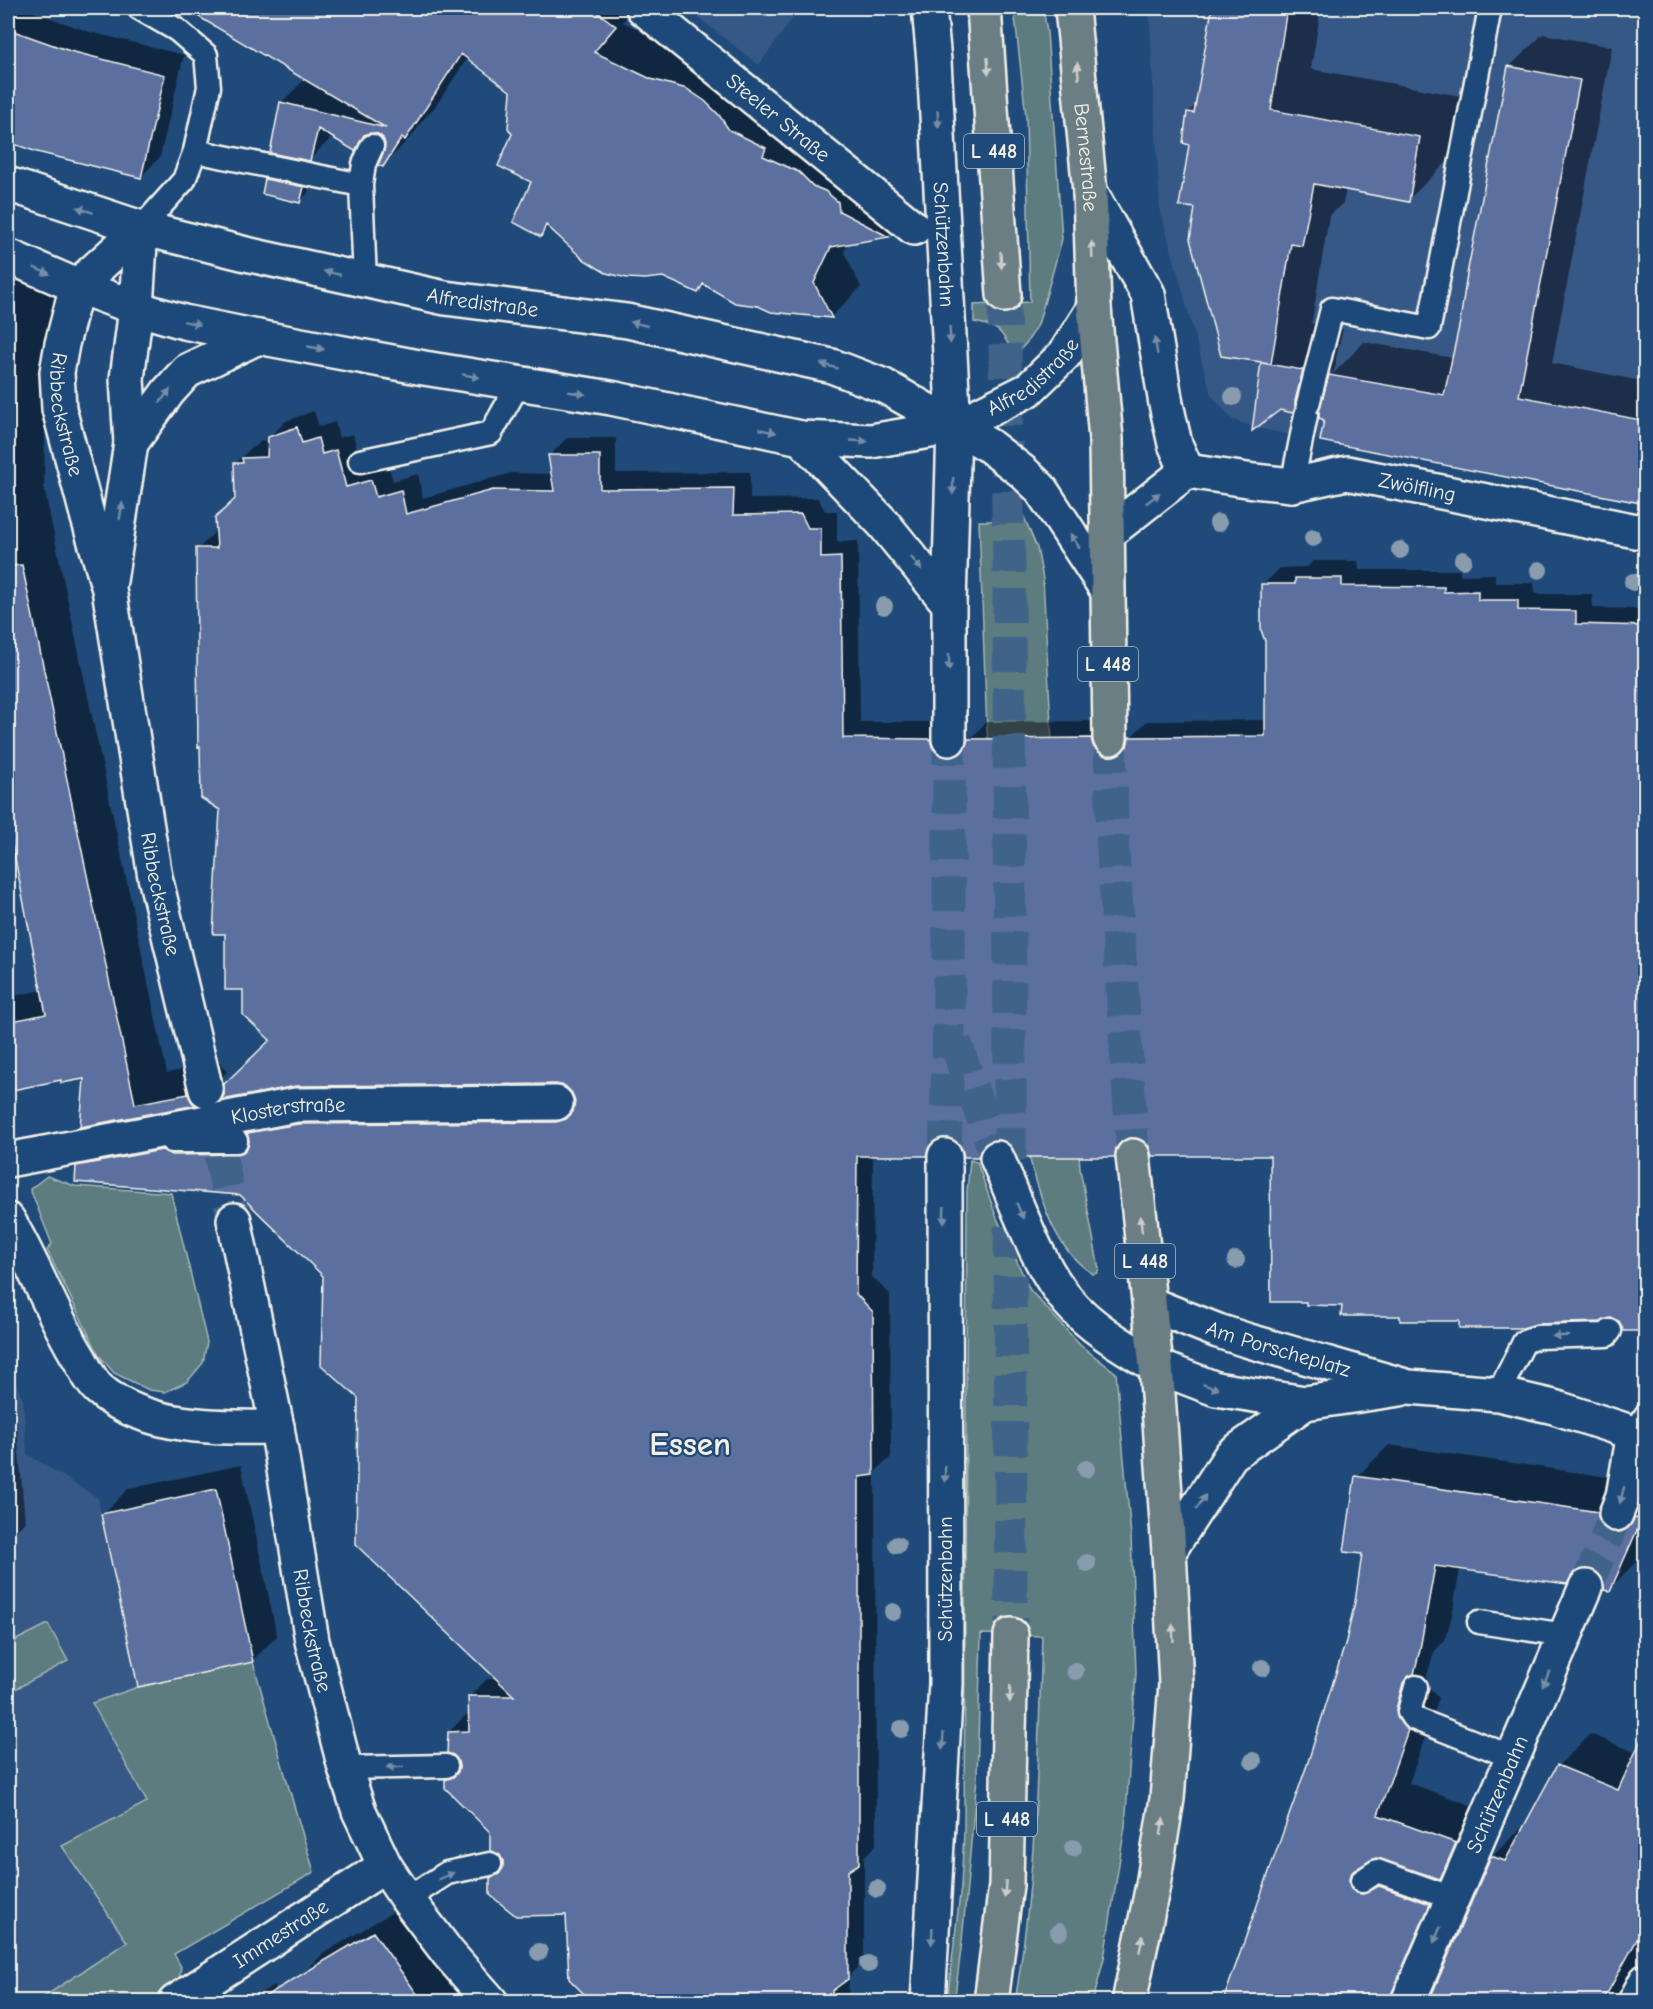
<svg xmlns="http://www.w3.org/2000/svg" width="1653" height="2009" font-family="'Comic Neue',sans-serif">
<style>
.built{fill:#355887}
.green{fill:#5b7c80;stroke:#a8b6b4;stroke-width:1.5}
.shadow{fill:#0007}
.building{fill:#5b70a0;stroke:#f4f1e8;stroke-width:1.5}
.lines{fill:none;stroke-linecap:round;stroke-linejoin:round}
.minor-tunnel{stroke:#3f638a;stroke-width:33;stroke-dasharray:33 16;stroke-linecap:butt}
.tertiary-tunnel{stroke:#3f638a;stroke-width:33;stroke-dasharray:33 16;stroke-linecap:butt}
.primary-tunnel{stroke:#3f638a;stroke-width:33;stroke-dasharray:33 16;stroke-linecap:butt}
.service-casing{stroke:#f4f1e8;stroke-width:27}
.pedestrian-casing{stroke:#f4f1e8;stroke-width:38}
.minor-casing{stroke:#f4f1e8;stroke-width:38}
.tertiary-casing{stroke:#f4f1e8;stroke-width:38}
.primary-casing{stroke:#f4f1e8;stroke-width:38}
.service{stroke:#1f4a7a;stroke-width:22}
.pedestrian{stroke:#1f4a7a;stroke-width:33}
.minor{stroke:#1f4a7a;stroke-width:33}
.tertiary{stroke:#1f4a7a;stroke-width:33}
.primary{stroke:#6b7e84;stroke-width:33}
.tree{fill:#889cae}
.oneway{fill:#cbceca}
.oneway2{fill:#748da6}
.labels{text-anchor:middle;stroke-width:4.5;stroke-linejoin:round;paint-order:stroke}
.shield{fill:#1f4a7a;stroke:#b4bfc7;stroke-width:1.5}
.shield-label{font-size:20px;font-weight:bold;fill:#f4f1e8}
.street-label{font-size:21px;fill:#f4f1e8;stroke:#1f4a7a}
.town-label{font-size:33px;font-weight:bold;fill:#f4f1e8;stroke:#1f4a7a}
</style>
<rect width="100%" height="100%" fill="#1f4a7a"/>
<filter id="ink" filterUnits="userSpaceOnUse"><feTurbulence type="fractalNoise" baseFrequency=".0167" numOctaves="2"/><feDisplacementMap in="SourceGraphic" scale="12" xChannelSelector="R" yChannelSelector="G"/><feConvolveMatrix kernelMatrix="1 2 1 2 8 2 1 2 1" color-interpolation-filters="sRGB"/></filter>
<g filter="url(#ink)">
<path class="built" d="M686,8H761L775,18L784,8H800L759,65Z
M1149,8H1645V505L1257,428L1233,420L1211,395L1160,209Z
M8,1361L23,1400L27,1454L98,1498L101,1514L216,1489L253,1662L138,1687L147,1802L62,1846L127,1942L36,2002L8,2001V1693L68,1661L48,1624L8,1644Z"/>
<path class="green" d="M1014,8H1043L1047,32L1062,239L1038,325L1027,342L1015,356C1002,333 1002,327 974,322V305L1030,302L1026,117Z
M1014,493L1037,548L1043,579L1051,725L1080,1169L1099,1269L1097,1273L1093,1274C1054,1249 1042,1202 1030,1160L987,731L979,521C991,521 1007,522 1011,508C1013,503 1012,498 1014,493Z
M970,1160L977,1162L996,1216L1030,1290L1080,1345L1116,1373L1131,1536L1136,1673L1125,1826L1104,1958L1093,2001H1015C1036,1881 1038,1758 1042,1636L981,1634L977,1778L962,1941L955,1996L954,2001L947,2002L961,1886L964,1833L967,1192Z
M47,1176L75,1186L171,1193L207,1342L203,1363L187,1382L165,1392L149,1390L114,1373L99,1355L47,1250L52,1244L30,1189Z
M48,1624L68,1661L8,1693V1644Z
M253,1662L295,1809L314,1872L174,1954L181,1967L178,1986L155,2001H107L105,1998L100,2002H36L127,1942L62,1846L147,1802L92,1703L138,1687Z"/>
<path class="shadow" d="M8,8H22L90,32L184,55L160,157L141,177L38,151L8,140Z
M192,8H634L623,22L681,50L869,181L917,207L888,236L848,242L844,252L861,287L831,317L705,284L698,291L549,226L540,235L533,181L514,134L513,91L468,57L435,107L422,121L413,135L383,165L387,144L384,137L372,131L355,149L333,136L310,159L281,103L306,78L207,20Z
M1213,8H1321L1311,69L1461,96L1450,159L1408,200L1346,188L1343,203L1329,216L1312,321L1310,323L1343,329L1336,358V365L1332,375L1364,342L1453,358L1509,67L1543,34L1612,47L1552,363L1646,382V502L1326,418L1320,412L1332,371L1292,411L1280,408L1254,428L1263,361L1191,144L1188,113L1197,103Z
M274,172L311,179L308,193L300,201L266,180Z
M8,275H53L52,358L35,374L46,375L44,487L167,1073L220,1062L227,1072L195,1104L81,1125L85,1077L62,1078L8,1090V997L43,990L8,821Z
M314,411L319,427L335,422L339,438L353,434L363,470L388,464L393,481L418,474L423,498L511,473L552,474L550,455L567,438H616V473L750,472V499L818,498L825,511H837V542L858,541L860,722H947L956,738L968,742L986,722L1108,721L1117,737L1128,740L1147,721L1267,720L1266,641L1263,585L1280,568L1307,567L1313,561H1358L1359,570H1460V575L1495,574V583H1534L1535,594H1592L1593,608L1646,609V1323L1639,1329L1611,1316L1460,1319L1402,1314L1344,1304L1272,1154L1149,1144L1142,1138L1131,1136L1114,1155L1010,1142L999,1138H995L978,1156L955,1138L946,1136L926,1155L873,1154L872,1277L890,1294L891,1457L875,1472L876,1845L864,1857V1960L849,1976L848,2002H593L571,1979L567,1913L492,1878L504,1866L505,1860L492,1832L447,1780L461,1766L449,1732L466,1715H470V1696L487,1679H499L360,1397L324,1275L241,1194L78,1167L95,1150L190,1138H250L249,1134L266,1117L316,1107L576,1105L573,1092L565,1085L272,1040L245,989L226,933L221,809L198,549L215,532H217L237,499L236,463L253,446L255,447L261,441H269V438L286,421Z
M8,1334H9L25,1522L8,1539Z
M1389,1445L1629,1480L1633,1494L1642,1500L1646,1501V1548L1641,1557L1609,1589L1602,1574L1595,1569L1584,1567L1566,1582L1460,1568L1452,1616L1445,1640L1434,1652L1427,1676L1429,1687L1439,1698L1409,1783L1487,1811L1424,1981L1436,1988L1492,1857L1524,1825H1526L1558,1766L1590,1734L1637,1753L1646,1735V1948L1618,2002H1224L1308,1765L1348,1642L1356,1602L1363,1553L1357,1477Z
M241,1465L277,1636L252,1661L103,1514L128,1489Z
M396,1910L448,1983L464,2002H323L301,1976L324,1953Z
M274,1985L288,2002H247Z"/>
<path class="building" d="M184,8H592L616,26L594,52L651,79L687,89L705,101L719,115L729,130L766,148L763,156L799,172L813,186L825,191L838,202L839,211L889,237L831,247L814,283L832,318L771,312L758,306L735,303L703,284L698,293L663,277L645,279L627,278L606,273L583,259L546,225L541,237L513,222L531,182L498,166L512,134L508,128L511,92L461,54L405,140L402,137L383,167L378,165L384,151L385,144L383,138L378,134L371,133L364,135L355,151L318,129L310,161L270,153L280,102L386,128Z
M1212,8H1287L1271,110L1420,137L1409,202L1314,184L1302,246L1291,244L1271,364L1262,363L1303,370L1295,401V408L1293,413L1280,410L1252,431L1261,362L1221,356L1190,239L1195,208L1179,206L1189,145L1183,143L1187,112L1194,113Z
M8,29L70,51L165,75L141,178L37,152L8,142Z
M1508,66L1580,80L1519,396L1646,421V504L1320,441L1324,420L1319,418V411L1329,375L1444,395L1460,322L1467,274Z
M265,179L304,187L300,203L262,194Z
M297,427L302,443L318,438L322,454L336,450L346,487L371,480L376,497L401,490L406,514L493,490L554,491L548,455H600V489L734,488L733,515L801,514L808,528H821V558L841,557L843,738L930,739L933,749L940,755L948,758L959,755L965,748L968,739L1091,738L1094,748L1100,754L1110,757L1120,754L1127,747L1129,737L1265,736V641L1261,630V584H1295V578H1342V586L1444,587V592L1478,591V600H1518V610L1576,611V624L1646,626V1305H1640V1331H1623L1619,1321L1611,1318L1601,1322L1537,1324L1522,1328H1459V1321H1400V1316H1341L1342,1306L1306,1305V1302H1271L1270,1156H1152L1148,1144L1141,1139L1132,1137L1121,1141L1116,1148L1115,1157H1017L1009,1143L999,1139L990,1141L982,1146L978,1157H964L961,1146L954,1140L946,1137L935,1140L929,1147L926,1156H857L856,1294L873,1312L874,1475L859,1477V1864L848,1871V1979L832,1991V2001H591L569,1979L566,1915L516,1916L490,1895V1878L499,1874L503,1868V1861L500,1855L490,1851V1832L445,1788V1780L453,1777L458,1772L459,1766L457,1759L453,1755L447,1753L448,1732L469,1731L468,1696H514L356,1545L358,1398L321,1365L323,1276L240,1195L75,1182L76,1166L162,1150L172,1155L237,1154L243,1152L248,1147L249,1140L247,1133L298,1124L556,1122L566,1119L573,1112L575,1102L572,1093L565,1086L556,1084L296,1086L221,1100L224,1095V1084L270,1040L243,1015V990H225V934H213L220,810L201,798L200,746L198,747L196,548H217L215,518L235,499L234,463H243L242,458L267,457L268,437Z
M22,565L135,1104L188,1094L192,1102L196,1105L80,1127L84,1079L61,1083V1080L8,1091V1022L46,1014L8,824V566Z
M1355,1476L1598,1512V1517L1601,1525L1610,1532H1619L1628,1528L1635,1518L1642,1519L1610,1591L1604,1590V1584L1601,1575L1594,1570L1584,1568L1574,1572L1567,1584L1435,1566L1420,1649L1414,1674L1407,1677L1403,1683L1396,1709L1398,1719L1408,1730L1378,1815L1456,1843L1440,1879L1376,1858L1354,1870L1350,1875L1349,1881L1351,1889L1357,1893L1363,1894L1379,1886L1430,1904L1391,1995L1390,2001H1223L1307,1765L1346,1641L1355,1602L1362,1554L1344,1552Z
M216,1489L253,1662L138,1687L101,1514Z
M1646,1729V1923L1603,2001H1429L1491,1856L1505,1861L1557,1765L1618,1790Z
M373,1932L422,2001H257Z"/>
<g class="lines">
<path class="minor-tunnel" d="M1586,1587L1616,1514"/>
<path class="tertiary-tunnel" d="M955,1042L997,1158
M210,1107L234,1220
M945,1156L949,1027V739"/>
<path class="primary-tunnel" d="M1004,295L1009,564L1011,1635
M1110,738L1113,850L1133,1156"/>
<g class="service-casing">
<path id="service" d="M139,8L177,30L206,55L209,87L195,151L184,180L141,228
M195,151L361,185
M365,281L361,185L364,164L372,146
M1308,404L1332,309L1429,328L1490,8
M360,461L491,433L519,383
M1292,485L1306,415
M172,1141H236
M1498,1394L1524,1342L1537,1337L1607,1335L1610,1331
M1634,1433L1646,1415
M1479,1622L1565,1635
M1416,1687L1409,1712L1413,1718L1512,1757
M345,1768L446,1766
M1362,1881L1377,1871L1453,1898
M407,1899L447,1873L490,1864"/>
</g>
<g class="pedestrian-casing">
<g id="pedestrian">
<path id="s1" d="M643,8L914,228"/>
<path id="s2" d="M1292,485L1347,473L1646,533"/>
<path id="s3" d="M8,1160L296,1105L556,1103"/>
<path d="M1635,2002L1646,1981"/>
</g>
</g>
<g class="minor-casing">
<g id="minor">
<path d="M1090,192L1148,294L1166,404L1175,444L1187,471L1107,534"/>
<path d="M1187,471L1254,481L1292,485"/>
<path d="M8,1220C34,1264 52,1314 79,1358C85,1368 90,1381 99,1389C144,1429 219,1428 277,1427"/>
<path id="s4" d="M1150,1304L1218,1331L1246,1340L1409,1387L1498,1394L1554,1407L1646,1437"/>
<path d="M1156,1366L1216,1389L1305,1403L1400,1389"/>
<path d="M1616,1514L1623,1496L1634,1433"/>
<path d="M1169,1551L1231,1455L1305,1403"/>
<path id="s5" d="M175,2002L385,1866"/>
<path id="s6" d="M1408,2002L1586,1587"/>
</g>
</g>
<g class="tertiary-casing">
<g id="tertiary">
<path id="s7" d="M929,8L934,61L954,427L949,604V739"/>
<path id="s8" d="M8,184L141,228L246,254L445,298L627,321L832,366L884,386L988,445L1023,472L1040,488L1107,590"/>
<path id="s9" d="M141,228L77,286L62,344L57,372L59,409L88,518L109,589L155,877L206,1090"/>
<path id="s10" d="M8,256L77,286L136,308L184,322L258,337L424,368L611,398L801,438L871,441L954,427L1028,390L1065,354L1094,308"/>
<path d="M801,438L883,523L949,604"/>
<path d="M131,443L168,392L187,371L258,337"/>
<path d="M110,581L131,443L127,379L136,308L141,228"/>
<path d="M997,1158C1017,1203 1036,1263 1068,1301C1091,1328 1126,1348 1156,1366"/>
<path id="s11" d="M234,1220L277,1427L312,1641L345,1768L359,1811L385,1866L407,1899L448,1953L491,2002"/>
<path d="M928,2002L946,1683L945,1156"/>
</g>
</g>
<g class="primary-casing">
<g id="primary">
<path d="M984,8L1004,295"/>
<path id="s12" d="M1072,8L1090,192L1094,308L1106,439L1110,738"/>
<path d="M991,2002L1006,1885L1011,1635"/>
<path d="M1129,2002L1153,1885L1167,1799L1176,1684L1169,1551L1156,1366L1133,1156"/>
</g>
</g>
<use href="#service" class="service"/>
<use href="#pedestrian" class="pedestrian"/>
<use href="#minor" class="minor"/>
<use href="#tertiary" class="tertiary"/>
<use href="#primary" class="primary"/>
</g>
<g class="tree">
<circle cx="1233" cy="397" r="9"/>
<circle cx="1218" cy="523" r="9"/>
<circle cx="1313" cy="538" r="9"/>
<circle cx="1400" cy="550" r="9"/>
<circle cx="1463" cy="560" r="9"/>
<circle cx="1539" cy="570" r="9"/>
<circle cx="1633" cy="582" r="9"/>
<circle cx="884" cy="606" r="9"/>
<circle cx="1236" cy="1260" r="9"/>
<circle cx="1086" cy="1469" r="9"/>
<circle cx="897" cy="1545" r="9"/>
<circle cx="1087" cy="1563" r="9"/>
<circle cx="893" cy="1612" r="9"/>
<circle cx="1262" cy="1668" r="9"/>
<circle cx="1075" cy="1671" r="9"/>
<circle cx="901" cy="1729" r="9"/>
<circle cx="1253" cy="1761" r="9"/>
<circle cx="1073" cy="1848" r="9"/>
<circle cx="877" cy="1889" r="9"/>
<circle cx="1059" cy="1932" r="9"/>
<circle cx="539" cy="1952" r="9"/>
<circle cx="868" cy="1964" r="9"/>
</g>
<defs><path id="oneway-solid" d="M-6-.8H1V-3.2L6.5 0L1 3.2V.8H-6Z" transform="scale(1.5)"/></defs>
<g class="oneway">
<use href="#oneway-solid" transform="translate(988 66) rotate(86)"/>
<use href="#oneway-solid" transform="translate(1078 71) rotate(-96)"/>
<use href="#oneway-solid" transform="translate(1092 250) rotate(-92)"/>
<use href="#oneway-solid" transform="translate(1001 260) rotate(86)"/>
<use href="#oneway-solid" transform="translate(1141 1224) rotate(-97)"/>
<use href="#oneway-solid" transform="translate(1173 1633) rotate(-93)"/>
<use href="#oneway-solid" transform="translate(1010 1694) rotate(91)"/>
<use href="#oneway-solid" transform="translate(1162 1827) rotate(-81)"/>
<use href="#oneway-solid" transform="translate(1005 1889) rotate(95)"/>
<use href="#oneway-solid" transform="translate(1141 1944) rotate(-79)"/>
</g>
<g class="oneway2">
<use href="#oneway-solid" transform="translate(938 119) rotate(87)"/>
<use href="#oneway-solid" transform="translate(85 210) rotate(-162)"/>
<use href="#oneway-solid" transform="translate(42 271) rotate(23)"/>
<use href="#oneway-solid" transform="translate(332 273) rotate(-167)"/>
<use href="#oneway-solid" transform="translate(192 323) rotate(12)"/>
<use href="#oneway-solid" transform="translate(639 324) rotate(-167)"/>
<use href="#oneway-solid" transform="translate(950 335) rotate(87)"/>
<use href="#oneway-solid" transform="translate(1156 346) rotate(-100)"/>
<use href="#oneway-solid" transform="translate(316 348) rotate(10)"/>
<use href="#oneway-solid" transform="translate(829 366) rotate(-164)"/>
<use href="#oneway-solid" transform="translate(471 376) rotate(10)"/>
<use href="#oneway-solid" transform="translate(577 393) rotate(9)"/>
<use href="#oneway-solid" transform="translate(165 396) rotate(-53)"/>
<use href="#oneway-solid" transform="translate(768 431) rotate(12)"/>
<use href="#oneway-solid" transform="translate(859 441) rotate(3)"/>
<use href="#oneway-solid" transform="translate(953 486) rotate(91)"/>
<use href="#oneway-solid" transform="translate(1153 498) rotate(-38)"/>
<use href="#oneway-solid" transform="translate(121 511) rotate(-81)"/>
<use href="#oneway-solid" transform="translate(1075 541) rotate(-123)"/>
<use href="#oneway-solid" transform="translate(916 563) rotate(51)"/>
<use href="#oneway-solid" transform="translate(949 662) rotate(90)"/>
<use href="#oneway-solid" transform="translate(1020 1211) rotate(67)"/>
<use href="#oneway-solid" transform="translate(944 1215) rotate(91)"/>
<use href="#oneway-solid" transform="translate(1561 1336) rotate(179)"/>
<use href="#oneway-solid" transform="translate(1211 1387) rotate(18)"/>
<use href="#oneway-solid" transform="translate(945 1474) rotate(90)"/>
<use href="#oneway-solid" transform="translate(1622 1495) rotate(105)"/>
<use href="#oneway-solid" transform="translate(1201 1502) rotate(-57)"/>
<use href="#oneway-solid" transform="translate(1546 1679) rotate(114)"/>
<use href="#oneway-solid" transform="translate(943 1741) rotate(93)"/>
<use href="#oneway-solid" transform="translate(395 1767) rotate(179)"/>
<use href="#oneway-solid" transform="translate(446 1876) rotate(-24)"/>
<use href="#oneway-solid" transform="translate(1437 1935) rotate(113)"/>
<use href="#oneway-solid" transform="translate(932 1936) rotate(93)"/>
</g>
</g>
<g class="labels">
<g class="shield">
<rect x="964" y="134" width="60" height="34" rx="4.5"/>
<rect x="1078" y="647" width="60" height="34" rx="4.5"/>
<rect x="1115" y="1244" width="60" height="34" rx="4.5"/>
<rect x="977" y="1802" width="60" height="34" rx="4.5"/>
</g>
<g class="shield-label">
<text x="994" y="158">L 448</text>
<text x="1108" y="671">L 448</text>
<text x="1145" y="1268">L 448</text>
<text x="1007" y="1826">L 448</text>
</g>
<g class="street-label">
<text dy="7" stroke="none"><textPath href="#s1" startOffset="174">Steeler Straße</textPath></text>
<text dy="7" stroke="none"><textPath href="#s12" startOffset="150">Bernestraße</textPath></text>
<text dy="7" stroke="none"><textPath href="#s7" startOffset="237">Schützenbahn</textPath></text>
<text dy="7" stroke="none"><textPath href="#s8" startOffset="490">Alfredistraße</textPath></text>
<text dy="7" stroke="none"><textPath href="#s10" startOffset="1065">Alfredistraße</textPath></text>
<text dy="7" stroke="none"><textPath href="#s9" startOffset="218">Ribbeckstraße</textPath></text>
<text dy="7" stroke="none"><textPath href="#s2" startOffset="128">Zwölfling</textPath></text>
<text dy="7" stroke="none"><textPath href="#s9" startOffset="708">Ribbeckstraße</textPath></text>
<text dy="7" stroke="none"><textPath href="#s3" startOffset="285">Klosterstraße</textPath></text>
<text dy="7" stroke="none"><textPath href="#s4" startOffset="136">Am Porscheplatz</textPath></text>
<text transform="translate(945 1579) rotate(-90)" y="7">Schützenbahn</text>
<text dy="7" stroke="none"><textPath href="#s11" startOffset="418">Ribbeckstraße</textPath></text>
<text dy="7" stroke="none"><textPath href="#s6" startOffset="226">Schützenbahn</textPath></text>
<text dy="7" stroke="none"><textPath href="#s5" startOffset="126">Immestraße</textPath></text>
</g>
<g class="town-label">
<text x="690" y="1455">Essen</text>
</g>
</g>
<rect width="1653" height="2009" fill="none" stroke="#1f4a7a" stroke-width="30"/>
<rect x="15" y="15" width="1623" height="1979" fill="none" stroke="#f4f1e8" stroke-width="2" filter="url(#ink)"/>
</svg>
